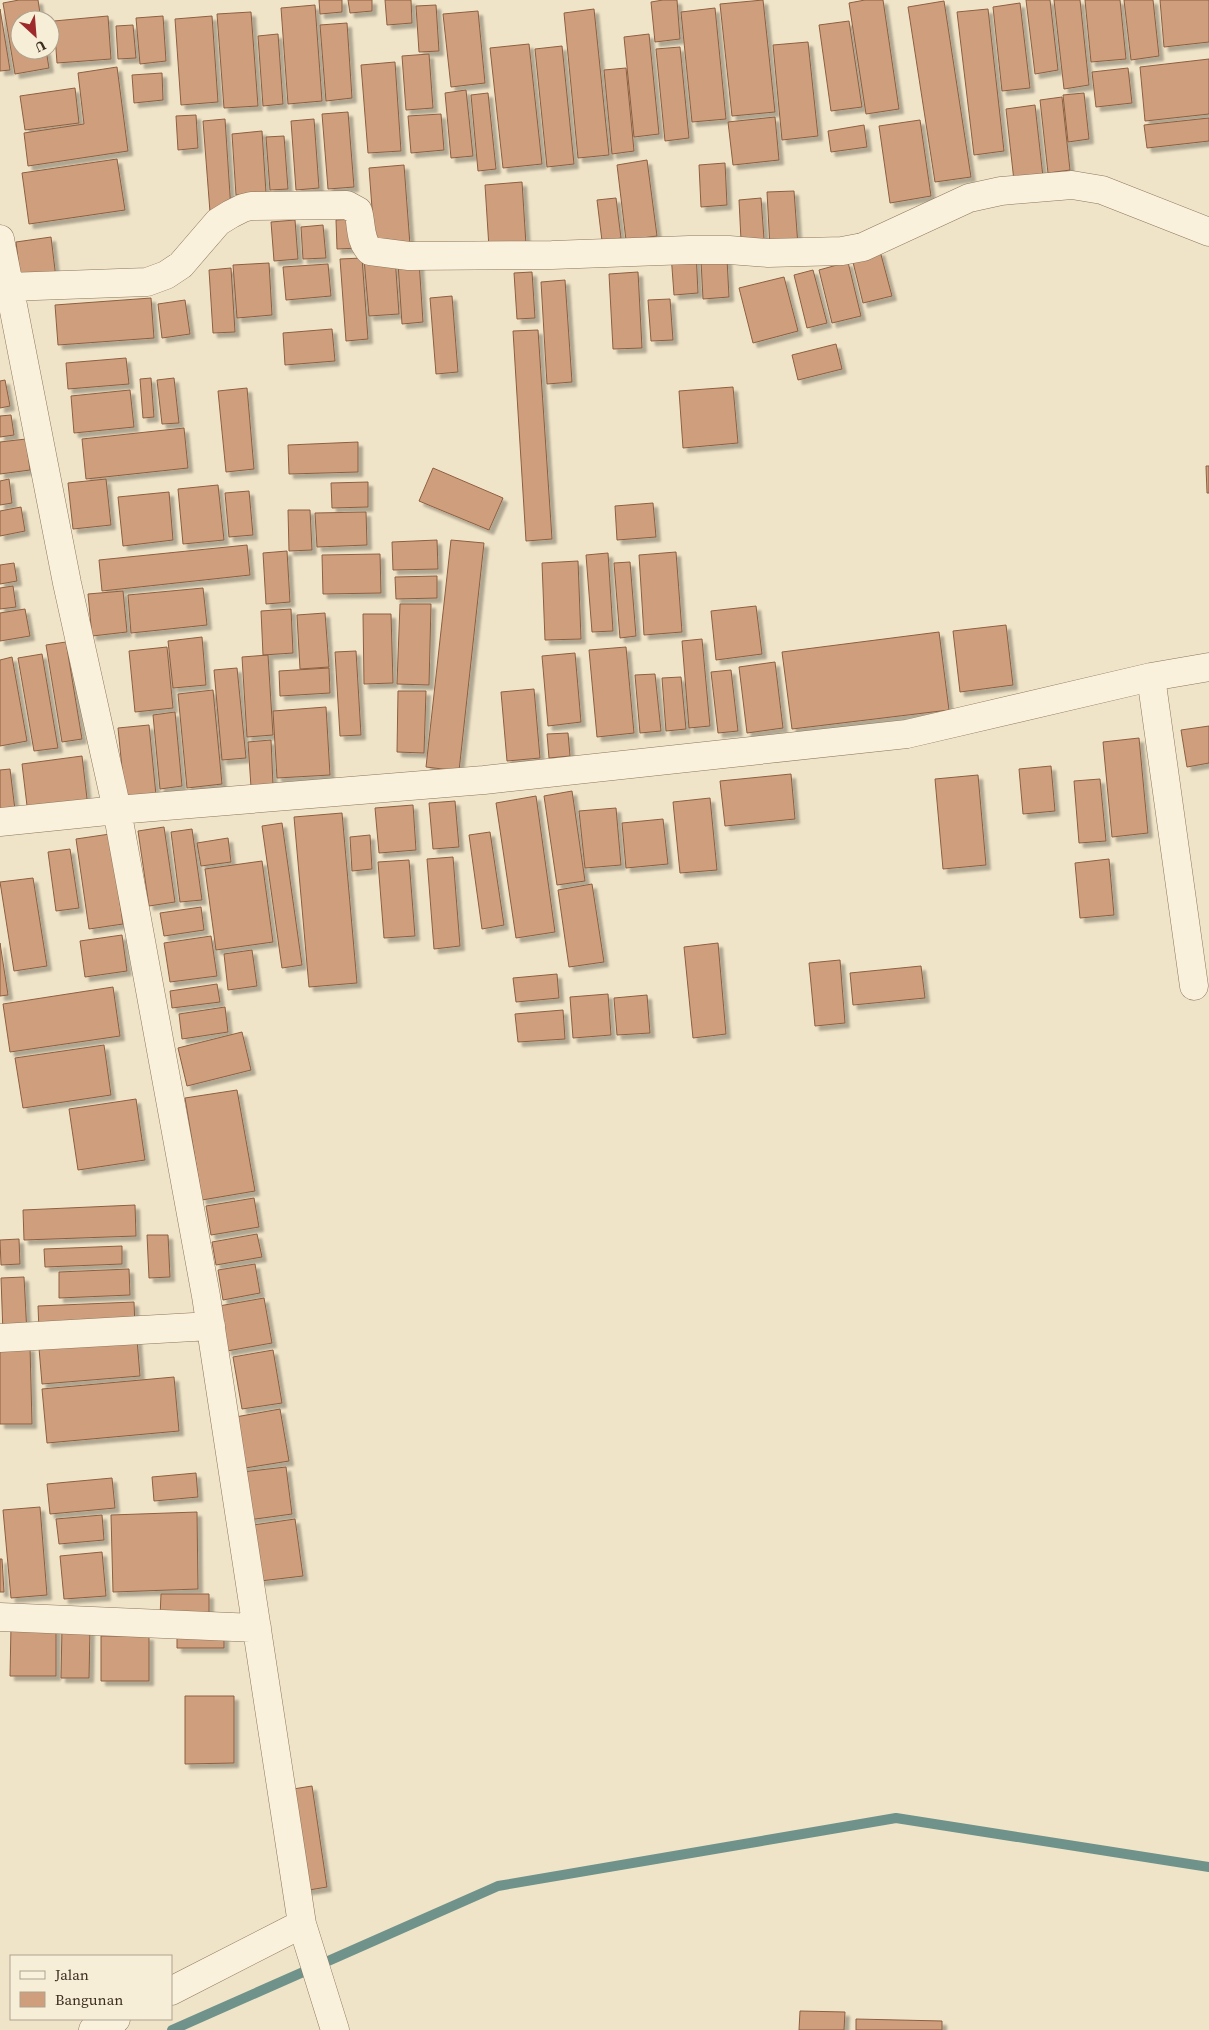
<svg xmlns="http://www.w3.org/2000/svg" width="1209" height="2030" font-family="'Source Serif 4',serif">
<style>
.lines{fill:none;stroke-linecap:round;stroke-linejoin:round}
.stream{stroke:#6f938a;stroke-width:10}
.building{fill:#cf9f7d;stroke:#8d5f41;filter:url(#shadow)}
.minor-casing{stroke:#8d765c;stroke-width:29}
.minor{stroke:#faf1dc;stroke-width:28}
</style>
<defs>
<filter id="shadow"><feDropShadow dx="4.5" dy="4.5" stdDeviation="1" flood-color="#0004"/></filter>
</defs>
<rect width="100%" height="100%" fill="#f0e4c8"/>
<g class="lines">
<path class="stream" d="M172,2030L498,1886L896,1818L1209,1867"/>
</g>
<path class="building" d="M19,0H38L41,20H20V50H46L49,68L15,74L3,3Z
M319,0H342V12L320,14Z
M348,0H372V11L350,13Z
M385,0H411L412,23L387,25Z
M663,0H677L680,39L655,42L651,2Z
M763,0L775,112L732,116L720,4Z
M865,0H883L899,109L866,114L849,3Z
M1026,0H1050L1058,70L1035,74Z
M1054,0H1080L1089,85L1064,89Z
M1085,0H1120L1126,59L1091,62Z
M1124,0H1153L1159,56L1131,60Z
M1160,0H1209V42L1164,47Z
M944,1L971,177L935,182L908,7Z
M1020,3L1030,88L1002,91L993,7Z
M315,5L322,101L288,104L281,8Z
M436,5L439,51L419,52L416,6Z
M715,8L726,119L692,122L681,12Z
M0,9L10,70L0,71Z
M594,9L609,155L578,158L564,13Z
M988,9L1004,151L974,155L957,12Z
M478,11L485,83L451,87L443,14Z
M251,12L258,106L224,108L217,14Z
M108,16L111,59L57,63L54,21Z
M163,16L166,61L140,64L136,18Z
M212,16L218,102L181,105L175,19Z
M849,21L862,107L831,111L819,25Z
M347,23L352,98L326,101L320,25Z
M133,25L136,58L118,59L116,26Z
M278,34L283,104L263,106L258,36Z
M649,34L659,134L634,137L624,37Z
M808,42L818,136L782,140L773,45Z
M529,44L542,164L503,168L490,48Z
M562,46L574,164L547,167L535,49Z
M680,47L689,138L665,141L656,49Z
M429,54L433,108L406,110L402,56Z
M1209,59V114L1145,121L1140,67Z
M395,62L401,151L368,153L361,65Z
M117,67L128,151L28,166L24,133L84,124L78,73Z
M626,68L634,151L612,154L604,70Z
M1128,68L1132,103L1096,107L1092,72Z
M162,73L163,100L134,103L132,75Z
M75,88L79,123L25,130L20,96Z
M466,90L473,156L451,158L445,93Z
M488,93L496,169L478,171L471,95Z
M1084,93L1089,139L1068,142L1063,95Z
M1062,97L1070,170L1048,173L1040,100Z
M1035,105L1043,177L1014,181L1006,109Z
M348,112L354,187L328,189L322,114Z
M441,114L444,150L411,153L408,116Z
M196,115L198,148L178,150L176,116Z
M775,117L779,160L733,165L728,122Z
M1209,118V141L1147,148L1144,125Z
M225,119L231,210L210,212L203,121Z
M314,119L319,188L296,190L291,121Z
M920,120L931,196L890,203L879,126Z
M864,125L867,147L831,152L828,131Z
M262,131L266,193L236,195L232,134Z
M284,136L288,189L270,190L266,137Z
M117,159L125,210L29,224L22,173Z
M647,160L657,236L626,240L617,165Z
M725,163L727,205L701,207L699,165Z
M404,165L410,245L375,248L369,168Z
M522,182L526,245L489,248L485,185Z
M794,191L798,246L770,248L767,192Z
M616,198L621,238L602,241L597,200Z
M761,198L764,239L741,240L739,200Z
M356,219L359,248L337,249L336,220Z
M295,220L298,259L274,261L271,222Z
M323,225L326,258L303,259L301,227Z
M51,237L56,278L21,283L16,242Z
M880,251L892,296L863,303L852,258Z
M696,252L698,293L674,295L671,254Z
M395,257L399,314L369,316L364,259Z
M362,258L368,339L346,341L340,259Z
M727,259L729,297L703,299L701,261Z
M419,261L423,322L402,324L398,263Z
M848,262L861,316L832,323L819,270Z
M269,263L272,315L237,318L233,265Z
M328,264L331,296L286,300L283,267Z
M231,268L235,332L213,333L209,270Z
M813,270L827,323L807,328L794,275Z
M532,272L535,318L517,319L514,273Z
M638,272L642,348L613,349L609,274Z
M784,277L798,331L753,343L739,288Z
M565,280L572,382L547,384L541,282Z
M452,296L458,372L436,374L430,298Z
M151,298L154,338L58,345L55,305Z
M670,299L673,340L651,341L648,300Z
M185,300L190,334L162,338L158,304Z
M332,329L335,361L285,365L283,333Z
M538,330L552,539L526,541L513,331Z
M836,344L842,369L798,380L792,355Z
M126,358L129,384L68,389L66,363Z
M151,378L154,417L143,418L140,379Z
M174,378L179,423L162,424L157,380Z
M5,380L10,406L0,408V381Z
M733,387L738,443L683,448L679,391Z
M247,388L254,469L226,472L218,391Z
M130,390L134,427L74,433L71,396Z
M11,415L14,435L0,437V416Z
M184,428L188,468L86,479L82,439Z
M26,439L30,470L0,474V442Z
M358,442V472L289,474L288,445Z
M1206,466H1209V493H1207Z
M433,468L503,498L489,530L419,501Z
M9,479L12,503L0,505V481Z
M106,479L111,525L73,529L68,483Z
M368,482V507L332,508L331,483Z
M218,485L224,540L183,544L178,489Z
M249,491L253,535L229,537L225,493Z
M169,492L173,540L123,546L118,497Z
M653,503L656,537L617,540L615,506Z
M21,507L25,531L0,536V511Z
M288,510H310L312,550L289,551Z
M366,512L367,545L317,547L315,513Z
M437,540L438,569L393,570L392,542Z
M451,540L484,543L459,771L426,767Z
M247,545L250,575L102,591L99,560Z
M287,551L290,602L266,604L263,553Z
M676,552L682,632L644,635L639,555Z
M608,553L613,631L592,632L586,555Z
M380,554L381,593L323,594L322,555Z
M578,561L581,639L545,640L542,563Z
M630,562L636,636L620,638L614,563Z
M14,563L17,581L0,584V565Z
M437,576V598L396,599L395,577Z
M13,586L16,607L0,609V588Z
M203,588L207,625L131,633L128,595Z
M123,591L127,632L92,636L88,594Z
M400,604H431L429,685L397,684Z
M756,606L762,654L716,660L711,611Z
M25,609L30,636L0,641V613Z
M291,609L293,653L263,655L261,611Z
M325,613L329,667L300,669L297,615Z
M363,614H391L393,683L364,684Z
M1006,625L1013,685L960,692L953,631Z
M939,632L949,710L792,729L782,652Z
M202,637L206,685L173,688L168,641Z
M702,639L710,726L689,728L682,641Z
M66,642L82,739L62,742L46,645Z
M167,647L173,708L135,712L129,651Z
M626,647L634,733L597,737L589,650Z
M356,651L361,735L340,736L335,652Z
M575,653L581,722L548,726L542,656Z
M42,654L58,748L34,751L18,658Z
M268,655L273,735L247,737L242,657Z
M12,657L27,741L0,746V660Z
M775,662L783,728L747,733L739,667Z
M237,668L246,758L222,760L214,670Z
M329,668L330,693L280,696L279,671Z
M731,670L738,731L718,733L711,672Z
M655,674L661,731L640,733L635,675Z
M681,677L686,729L666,731L662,678Z
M534,689L540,758L507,761L501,692Z
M213,690L222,784L187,788L178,694Z
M398,691H426L424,753L397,752Z
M326,707L330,775L277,778L273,711Z
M175,712L182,786L160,789L153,715Z
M149,725L156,795L125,798L118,728Z
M1209,726V763L1187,767L1181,730Z
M568,733L570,756L549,758L547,734Z
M1139,738L1148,833L1112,837L1103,742Z
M271,740L273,785L251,787L248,742Z
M82,756L88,807L28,814L22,764Z
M1051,766L1055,811L1023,814L1019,769Z
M10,769L15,810L0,812V770Z
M791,774L795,819L725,826L720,781Z
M978,775L986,865L943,869L935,779Z
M1100,779L1106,841L1079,843L1074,781Z
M572,791L585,881L557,885L544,796Z
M536,796L555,932L516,938L496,803Z
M710,798L717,870L680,873L673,802Z
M455,801L459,847L433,849L429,803Z
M413,805L416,850L379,853L375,808Z
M616,808L621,865L585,868L579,811Z
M342,813L357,983L309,987L294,817Z
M663,819L668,864L626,868L622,823Z
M282,823L302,965L282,968L262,826Z
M164,827L175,902L149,906L138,831Z
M192,829L202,900L180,902L171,832Z
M490,832L504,925L482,929L469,835Z
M110,834L123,924L89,929L76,839Z
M370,835L372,869L352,871L350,837Z
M228,838L231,862L201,866L197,843Z
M70,849L79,908L56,911L48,852Z
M453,857L460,946L434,949L427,859Z
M1109,859L1114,915L1080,918L1075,863Z
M409,860L415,936L384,938L378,862Z
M262,861L273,942L216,950L205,869Z
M33,878L47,966L14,971L0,882Z
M592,884L604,962L569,967L558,890Z
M201,907L204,930L164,936L160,913Z
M122,935L127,971L85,977L80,941Z
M211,936L217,976L170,982L164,943Z
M0,943L8,995L0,996Z
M718,943L726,1034L693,1038L684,947Z
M252,950L257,986L228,990L224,954Z
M840,960L845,1023L815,1026L809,963Z
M921,966L925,998L853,1005L850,973Z
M557,974L559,998L516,1002L513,978Z
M217,984L220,1002L172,1008L170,991Z
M113,987L120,1036L10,1052L3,1004Z
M608,994L611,1035L573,1038L570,997Z
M647,995L650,1033L617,1035L614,998Z
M225,1007L228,1032L182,1039L179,1014Z
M563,1010L565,1039L518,1042L515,1014Z
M242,1032L251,1070L187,1086L178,1048Z
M104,1045L111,1095L23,1108L15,1058Z
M237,1090L255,1191L202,1200L185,1098Z
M136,1099L145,1160L78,1170L69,1109Z
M254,1198L259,1227L211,1235L206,1206Z
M135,1205L136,1236L24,1240L23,1210Z
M257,1234L262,1257L216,1265L212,1242Z
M147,1235H168L170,1277L149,1278Z
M19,1239L20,1264L1,1265L0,1240Z
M122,1246V1264L45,1267L44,1249Z
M255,1264L260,1293L223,1300L218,1270Z
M129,1269L130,1295L59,1298V1272Z
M24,1277L27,1334H3L1,1278Z
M264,1298L272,1343L227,1351L219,1306Z
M134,1302L135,1327L39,1331L38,1306Z
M137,1339L140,1376L42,1384L39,1348Z
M0,1347H30L32,1424H0Z
M273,1350L282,1403L242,1409L233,1357Z
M174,1377L179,1431L47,1443L42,1389Z
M280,1409L289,1461L239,1469L230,1418Z
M286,1467L292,1514L248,1520L242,1472Z
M196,1473L198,1497L154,1501L152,1477Z
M112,1478L115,1508L50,1514L47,1484Z
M40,1507L47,1595L11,1598L3,1510Z
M197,1512L198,1589L113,1592L111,1515Z
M102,1515L104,1540L59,1544L56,1519Z
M295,1519L303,1576L260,1581L253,1525Z
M102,1552L106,1596L64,1599L60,1556Z
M0,1559H2L4,1592H0Z
M161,1594H209V1617H160Z
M11,1626H56V1676H10Z
M62,1627H90L89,1678H61Z
M101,1636H149V1681H101Z
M177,1636H224V1648H177Z
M185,1696H234V1763L185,1764Z
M312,1786L327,1887L303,1891L287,1790Z
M800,2011L845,2012L844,2030H799Z
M856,2019L942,2021V2030H856Z"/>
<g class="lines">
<g class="minor-casing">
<path id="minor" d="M0,239L67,583L117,810L206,1296L302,1924L335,2030
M8,287L147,282L166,275L181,265L218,222L231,214L243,208L251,206L347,205L358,211C362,224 359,240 370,251L409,256L552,255L689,250H729L768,253L842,251L863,247L969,198L1001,191L1072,185L1102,190L1209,232
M1151,677L1194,986
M0,822L117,810L484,780L907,734L1151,677L1209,667
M0,1338L211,1326
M0,1617L257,1628
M171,1991L302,1924
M93,2030L116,2019"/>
</g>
<use href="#minor" class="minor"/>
</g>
<rect x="10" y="1955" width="162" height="65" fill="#f7eed8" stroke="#ada18e"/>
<rect x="20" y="1971" width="25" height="8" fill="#faf1dc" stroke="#ada18e"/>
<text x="55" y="1980" font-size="15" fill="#3d2e20">Jalan</text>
<rect x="20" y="1992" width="25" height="15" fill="#cf9f7d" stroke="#ada18e"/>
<text x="55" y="2005" font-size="15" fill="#3d2e20">Bangunan</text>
<g transform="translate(35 35) rotate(154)"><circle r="24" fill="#f7eed8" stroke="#ada18e"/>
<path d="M0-4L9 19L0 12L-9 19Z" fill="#9e2a2b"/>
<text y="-8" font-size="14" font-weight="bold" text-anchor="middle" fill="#3d2e20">U</text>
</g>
</svg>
